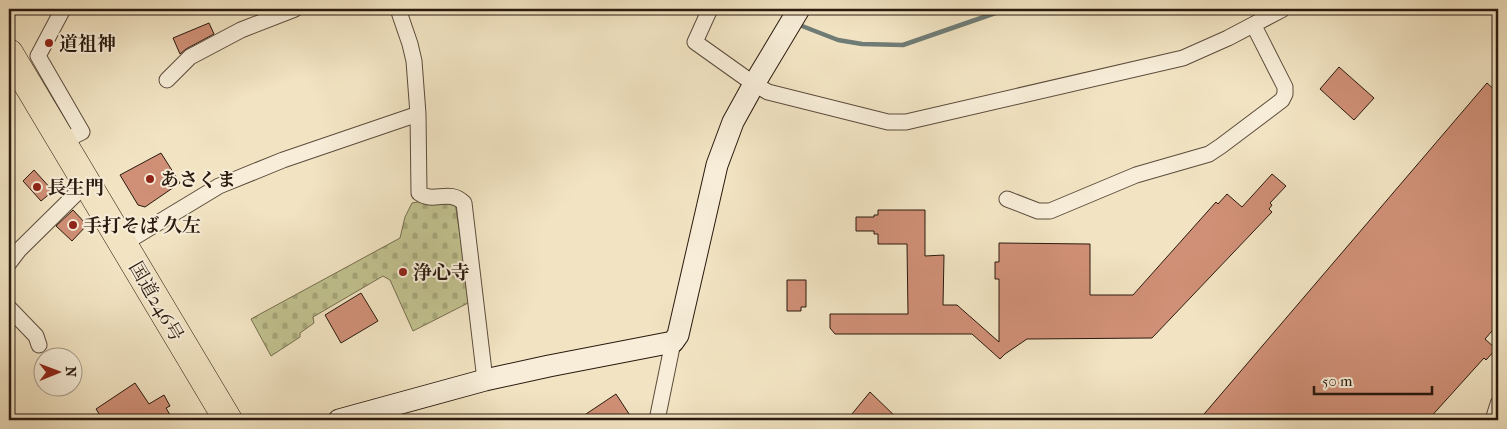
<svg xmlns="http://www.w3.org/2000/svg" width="1507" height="429" font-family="'IM FELL French Canon','Noto Serif JP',serif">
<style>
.cemetery{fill:url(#cemetery-stones);stroke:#766e4f}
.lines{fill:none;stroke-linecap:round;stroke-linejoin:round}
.stream{stroke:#6f7c76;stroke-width:4.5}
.building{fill:#d09077;stroke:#2a1a0f}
.street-casing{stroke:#5c4c3c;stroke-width:17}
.secondary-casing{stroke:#2a1a0f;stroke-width:23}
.highway-casing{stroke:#2a1a0f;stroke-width:29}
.street{stroke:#f7edd8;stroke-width:15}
.secondary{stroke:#f7edd8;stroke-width:21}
.highway{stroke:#f2e4c3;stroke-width:28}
.poi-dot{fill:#8f2418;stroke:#f7edd8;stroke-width:2}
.labels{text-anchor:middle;stroke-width:4;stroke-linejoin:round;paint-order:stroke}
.poi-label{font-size:19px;font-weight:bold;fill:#2a1a0f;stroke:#f7edd8;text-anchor:start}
.street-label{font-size:19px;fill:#2a1a0f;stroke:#f7edd8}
</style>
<defs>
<pattern id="cemetery-stones" width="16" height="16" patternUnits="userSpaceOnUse" patternTransform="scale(1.25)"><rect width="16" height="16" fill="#c1c28f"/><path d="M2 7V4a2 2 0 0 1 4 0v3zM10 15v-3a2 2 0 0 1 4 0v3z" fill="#a6a67a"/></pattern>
</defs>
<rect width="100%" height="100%" fill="#f2e4c3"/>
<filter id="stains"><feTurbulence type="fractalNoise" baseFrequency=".004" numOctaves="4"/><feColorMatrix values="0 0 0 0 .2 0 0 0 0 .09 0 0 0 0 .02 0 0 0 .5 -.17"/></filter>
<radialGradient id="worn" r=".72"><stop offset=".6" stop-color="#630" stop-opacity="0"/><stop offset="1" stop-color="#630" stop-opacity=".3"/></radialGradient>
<path class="cemetery" d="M445,197L455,202L470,302L413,331L390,280L383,276L313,317L314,323L300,333V337L271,356L251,319L400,238L405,217L412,203Z"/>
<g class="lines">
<path class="stream" d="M768,9L771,11
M802,26L838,40L862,44L903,45L1007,9"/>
</g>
<path class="building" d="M209,23L214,34L186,49L180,54L173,38Z
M1339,67L1374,98L1354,120L1320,89Z
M1487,83L1498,93V324L1485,339L1496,349L1486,360L1484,358L1428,420H1199Z
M161,153L180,183L145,207L138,205L120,175Z
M34,170L53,191L41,201L23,181Z
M1272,174L1286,186L1270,203L1272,205L1269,209L1272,212L1152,338L1027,339L1005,354L1000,359L972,334H835L830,328V314H908L907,244H878V234H874V231H856V217H874V215H878V210H925V256L944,255L943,305H957L999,342V279H995V262H999V243L1090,244V295H1133L1216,202L1218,204L1227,194L1242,207Z
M73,210L87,225L72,241L56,226Z
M787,280H806V307H801V311H787Z
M361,293L378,321L341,343L325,315Z
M135,383L149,404L164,395L170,406L166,408L173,420H103L96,409Z
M870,392L899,420H847Z
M616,394L633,420H577Z"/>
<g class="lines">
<g class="street-casing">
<path id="street" d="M710,9L695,42L754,84L768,92L888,122H906L1183,58L1228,38L1283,9
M167,80L190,57L241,30L295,9
M418,114L419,193C434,204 449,188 464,203L485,380
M62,142L82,132L38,56L63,9
M1007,199L1038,211H1050L1136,175L1209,154L1221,146L1282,100L1285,94V87L1254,26
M123,244L219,186L283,160L418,114L414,61L410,44L398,9
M9,263L19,250L86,184
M9,308L36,336L39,345
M657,420L673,342
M1493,420L1498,404"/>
</g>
<g class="secondary-casing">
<path id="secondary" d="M339,420L485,380L549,366L673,342L678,335L717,165L733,122L754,84L799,9"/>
</g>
<g class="highway-casing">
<path id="highway" d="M9,53L228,420"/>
</g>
<use href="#street" class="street"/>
<use href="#secondary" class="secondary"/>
<use href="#highway" class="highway"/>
</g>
<g class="poi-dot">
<circle cx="49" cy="43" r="5"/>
<circle cx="150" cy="179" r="5"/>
<circle cx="37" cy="187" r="5"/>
<circle cx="73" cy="225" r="5"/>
<circle cx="403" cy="272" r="5"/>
</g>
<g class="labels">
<g class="poi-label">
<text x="59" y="50">道祖神</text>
<text x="160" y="186">あさくま</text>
<text x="47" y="194">長生門</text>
<text x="83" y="232">手打そば 久左</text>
<text x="413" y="279">浄心寺</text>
</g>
<g class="street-label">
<text transform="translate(157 301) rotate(60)" y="7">国道246号</text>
</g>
</g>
<rect width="1507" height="429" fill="none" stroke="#f2e4c3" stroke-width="30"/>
<rect x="10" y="10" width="1487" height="409" fill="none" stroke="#2a1a0f" stroke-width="2.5"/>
<rect x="15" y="15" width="1477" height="399" fill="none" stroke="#2a1a0f"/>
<g transform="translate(58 372) rotate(89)"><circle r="24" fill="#f7edd8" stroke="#a59988"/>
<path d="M0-4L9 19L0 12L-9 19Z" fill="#8f2418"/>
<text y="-8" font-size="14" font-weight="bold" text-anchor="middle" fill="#2a1a0f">N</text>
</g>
<path d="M1314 386v8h118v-8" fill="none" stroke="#2a1a0f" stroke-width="2.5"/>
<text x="1322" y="386" font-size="15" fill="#2a1a0f" stroke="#f7edd8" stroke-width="4" paint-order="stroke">50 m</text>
<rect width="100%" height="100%" filter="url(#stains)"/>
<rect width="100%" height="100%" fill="url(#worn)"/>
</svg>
